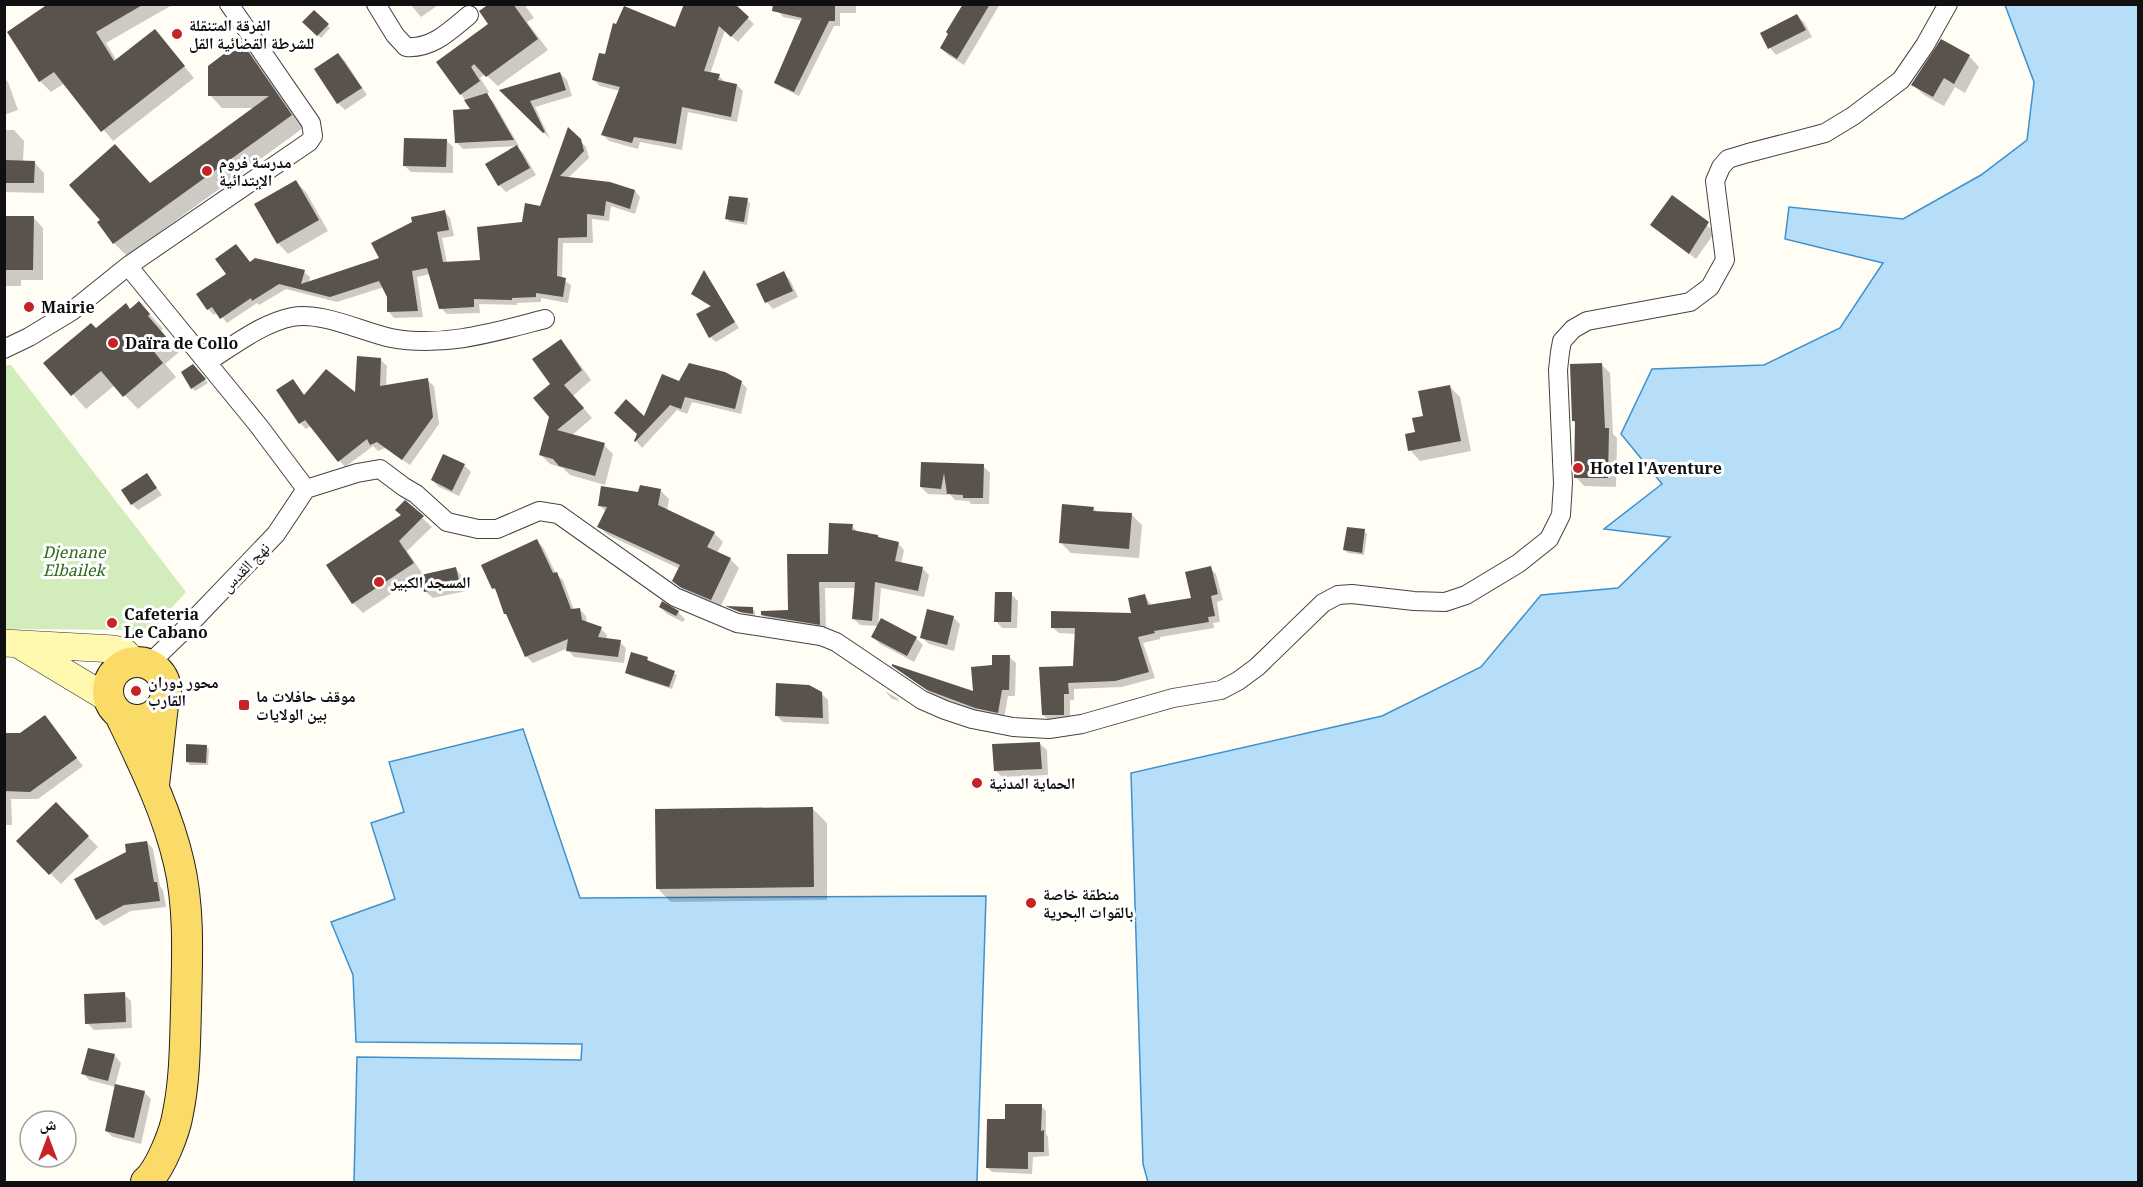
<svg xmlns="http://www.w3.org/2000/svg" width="2143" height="1187" font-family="Georgia,'Noto Naskh Arabic',serif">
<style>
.green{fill:#d3ecbb}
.water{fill:#b7def8;stroke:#3c91d1;stroke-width:1.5}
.shadow{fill:#0003}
.building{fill:#5a524c}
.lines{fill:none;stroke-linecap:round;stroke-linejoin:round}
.minor-casing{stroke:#434343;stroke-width:20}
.secondary-casing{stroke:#323232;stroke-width:28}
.primary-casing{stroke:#212121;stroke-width:32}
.minor{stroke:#fff;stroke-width:18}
.secondary{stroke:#fff8af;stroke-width:27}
.primary{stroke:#fbdb67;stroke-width:30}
.poi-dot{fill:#c62326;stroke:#fff;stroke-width:2}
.labels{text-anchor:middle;stroke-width:6;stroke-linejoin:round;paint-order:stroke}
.poi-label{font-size:16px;font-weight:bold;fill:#101010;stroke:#fff;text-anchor:start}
.park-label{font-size:16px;font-style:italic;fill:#2b6b1d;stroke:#fff}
.street-label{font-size:16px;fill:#101010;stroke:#fff}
</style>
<rect width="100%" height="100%" fill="#fffdf4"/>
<path class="green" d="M5,365H11L186,592L151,630L5,629Z"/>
<path class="water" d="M2005,5H2138V1182H1148L1143,1164L1131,773L1382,716L1481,667L1541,595L1618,588L1670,537L1604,529L1662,484L1621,434L1652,369L1764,365L1840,328L1883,263L1785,239L1789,207L1903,219L1981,175L2027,140L2034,82Z
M523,729L580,898L986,896L977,1182H354L357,1057L581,1060L582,1044L356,1042L353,975L331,922L395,899L371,823L404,812L389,762Z"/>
<path class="shadow" d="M50,4H174L106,43L117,61L155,31L194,78L113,141L65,83L51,92L40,81Z
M410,4H440L421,17Z
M491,4H524L534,18L527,22L548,50L498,86L485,74L480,78L489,92L486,95L493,101L519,146L463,149L456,142L473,111L438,62L490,25Z
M733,4L754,24L738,42L725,30L710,74L719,76L725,82L737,85L743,91L737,122L688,112L682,150L640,142L638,149L609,141L603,135L620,91L600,86L594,80L606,56Z
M779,4H856V13H840V26H834L799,96L781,87L776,82L803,21L783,17L778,11Z
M964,4H1000L964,65L948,55L941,48Z
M314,12L330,28L321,38L304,22Z
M1797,16L1804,22L1812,37L1776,55L1770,48L1762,34Z
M241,43L253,56L303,128L127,256L114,243L99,222L255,108H222L210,95Z
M338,54L345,61L367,95L345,110L338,103L316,69Z
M1969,56L1979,67L1965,93L1955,87L1944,106L1924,95L1913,84Z
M560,73L567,80L572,96L535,107L550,139L502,90Z
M4,78L8,82L18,110L4,115Z
M569,129L586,147L589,158L568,178L635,191L640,197L635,214L611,206L609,221L592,219L593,243H563L562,279L571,285L568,303L541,298V302L517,303V305L479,304L480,313L447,314L441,308L430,274L417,277L423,317L394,318L389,312L388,296L384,287L337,302L286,289L259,305L257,303L227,323L218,312L214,315L208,309L250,263L304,272L310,277L309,283L381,259L445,212L450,218L454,236L442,238L447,263L482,262L541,207Z
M4,130H14L24,141L23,162H34L44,173V193L4,192Z
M447,141L453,147V173L411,172L404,165Z
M517,147L524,154L536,175L506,192L499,185L487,165Z
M296,182L306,192L328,231L288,254L278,243Z
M1672,197L1715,232L1696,259L1651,224Z
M747,200L750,203L747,225L730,222L727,219Z
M4,217H33L43,228V280H21V286H4Z
M704,273L739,328L716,342L710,337L711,307L692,294Z
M783,273L790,280L798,297L773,309L767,302L758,285Z
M139,303L163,329L161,330L179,352L165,364L176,377L138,409L115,385L86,409L45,363Z
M561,341L570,351L591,380L573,396L592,418L571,436L604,445L613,454L605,485L570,475L563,468L550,464L541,455L551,416L552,384Z
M381,360L387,366L386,386L427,380L434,386L439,424L410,465L385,448L378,451L373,446L345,467L311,426L306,429L300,423L293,381L305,396L356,395Z
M1601,364L1610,373L1613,434L1617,438L1616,487L1584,486L1576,477L1577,424L1573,421Z
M196,369L208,383L195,391L192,388Z
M741,382L747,388L741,414L692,402L687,414L677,410L642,448L636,441L645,418L680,383Z
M1450,387L1460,397L1471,451L1420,461L1410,450L1416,433L1425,417Z
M923,463L983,466L990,473L989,504H971L969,501L955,500L948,492L947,495L928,494L921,487Z
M464,465L471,472L459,496L439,487L432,480Z
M147,475L162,495L138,510L132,504Z
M660,490L669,499L667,511L714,533L723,542L717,553L730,559L739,568L720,608L691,596L683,590L674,581L680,569L608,535L599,527L606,512L599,505Z
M405,502L432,527L407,551L422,573L363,613L353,603L328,566L403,516Z
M1093,508L1097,512L1132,515L1142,525L1139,558L1071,553L1061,543Z
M852,526L858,532L898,543L904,550L901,564L923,569L929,575L924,597L881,588L878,626L860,625L854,619L856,588H825L826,630L769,621L762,615L790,612Z
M1364,531L1367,534L1364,555L1348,553L1345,550Z
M536,540L543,547L556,574L563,580L574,610L579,609L586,616L587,624L601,629L607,635L606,640L620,642L626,648L624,663L574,657L568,650V648L533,663L526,656L498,593L494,589L483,566Z
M1210,568L1216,574L1223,600L1217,602L1220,622L1213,623L1214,628L1160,637V639L1143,643L1155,678L1122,687L1074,689V700H1070V721H1050L1043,715L1075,667L1076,634L1059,633L1052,627L1133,615L1145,596L1152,606L1193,599Z
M456,569L462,576L466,591L433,598L426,592L423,576Z
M1011,594L1018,601L1017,628H1002L996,621Z
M660,607L678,612L685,619L683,622L667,614Z
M728,607L752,608L755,611V616L744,614Z
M954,618L960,624L954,651L929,644L922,638Z
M873,637L916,638L923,645L914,662L880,644Z
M1009,657L1016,663L1015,696H1008L1004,718L983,714L935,696L894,666L974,693L993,667Z
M647,658L650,662L677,675L672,689L629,675L627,672Z
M885,691L897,698L900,701L892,699Z
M821,693L828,700L829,724L783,722L777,716Z
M44,717L83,766L38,799H11L12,825H4V768Z
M1040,744L1047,750L1048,775L1002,777L995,770Z
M206,746L209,749L208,765H190L187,762Z
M56,804L98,847L61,884L18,841Z
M813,809L827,823V900L671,902L657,888Z
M147,842L153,849L160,886L163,890L166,907L131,911L104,926L97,919Z
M124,994L131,1001L132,1028L94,1030L87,1023Z
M115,1056L121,1063L115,1086L144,1092L151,1099L141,1144L113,1137L106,1131L116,1087L89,1080L83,1073Z
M1041,1106L1046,1111V1134L1048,1137L1049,1156L1033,1157L1032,1174L992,1172L987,1167L1006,1121Z"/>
<path class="building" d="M48,4H144L96,32L114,61L155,29L185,66L101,132L54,72L39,82L7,32Z
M489,4H513L538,39L486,77L474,64L471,67L480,81L460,95L436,62L488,24L479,11Z
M684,4H735L749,17L731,37L719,26L704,71L720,74L718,80L737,84L731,117L682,107L676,144L634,137L632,143L601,135L620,87L592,80L599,53L605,54L613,23L616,24L624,6L675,27Z
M773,4H835V21H829L794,92L774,83L802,18L772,11Z
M963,4H990L957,59L940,48L948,34L946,32Z
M314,10L329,24L317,36L302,22Z
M1797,14L1806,30L1768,49L1760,33Z
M1941,39L1970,55L1954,84L1944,78L1933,97L1911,85Z
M241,41L292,115L113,244L97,222L100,220L69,185L115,144L150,183L269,96H208V66Z
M338,53L362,88L337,104L314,69Z
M560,72L566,90L530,101L545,132L543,133L499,90Z
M487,93L514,140L455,143L453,110L470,109L464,100Z
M568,127L581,139L584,151L560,176L610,182L635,190L630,209L606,201L604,216L587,214V237L558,238L557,276L566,278L563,297L536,293V297L512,298V300L474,299V307L439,309L427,268L412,271L418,311L387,312V297L379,281L330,297L279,284L252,301L251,298L220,319L212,307L207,310L196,294L226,274L215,259L236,244L250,262L255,258L305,270L301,284L379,258L371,243L412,222L411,217L445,210L449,230L437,232L443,262L480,260L477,227L522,222L525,203L540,206Z
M404,138L447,139L446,167L403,166Z
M517,145L530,168L498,186L485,164Z
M4,160L35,161L34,183H4Z
M296,180L319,220L277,244L254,204Z
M1672,195L1709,222L1689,254L1650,225Z
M729,196L748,198L744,222L725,219Z
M4,216H34L33,270H4Z
M704,270L735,322L709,338L696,314L711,306L691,294Z
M784,271L793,291L765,303L756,284Z
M139,301L150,314L148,316L167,338L152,349L163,363L123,397L101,371L71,396L43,363L91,323L96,328L126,303L130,309Z
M561,339L582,370L564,385L584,408L557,430L605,443L595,476L559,466L553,459L539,455L549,417L533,398L550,384L532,359Z
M357,356L381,358L380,386L428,378L433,417L402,460L377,442L370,445L367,439L338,462L305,420L299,424L276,390L293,379L304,395L326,369L355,392Z
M689,363L725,372L742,381L735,409L685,397L681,409L670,405L635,442L634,441L637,434L614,413L626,399L644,416L662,374L679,381Z
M1602,363L1605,428H1609L1608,478H1574L1575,421H1572L1570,364Z
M193,364L206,379L191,389L181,372Z
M1450,385L1461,441L1408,451L1405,434L1415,432L1412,418L1423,416L1418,391Z
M443,454L465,464L452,491L431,480Z
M921,462L984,464L983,498H963V495L947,494L944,473L941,489L920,487Z
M147,473L157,488L131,505L121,490Z
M640,485L661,489L658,505L715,532L707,547L731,558L711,600L680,587L672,581L680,565L597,527L607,507L598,506L601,486L638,492Z
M405,500L424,516L399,541L414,563L352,604L326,565L401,515L395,510Z
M1062,504L1094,507L1093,511L1132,513L1129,549L1059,543Z
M829,523L853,524L852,530L878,535V537L899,542L895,561L923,567L918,591L875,582L872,621L852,619L855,582H819L820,625L761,615V611L788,610L787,554H828Z
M1347,527L1365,529L1362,553L1343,550Z
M537,539L553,573L557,572L571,609L580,608L582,620L602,627L598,637L621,640L618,657L566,651L568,639L525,657L506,614H504L495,588L492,589L481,565Z
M1211,566L1218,594L1211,596L1215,616L1208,617L1209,622L1154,631L1155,633L1138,637L1149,672L1115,681L1068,683L1069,694H1064V715H1042L1039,667L1073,666L1075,628H1051V611L1131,613L1128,598L1145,594L1148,605L1191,598L1185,572Z
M456,567L460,585L424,592L421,575Z
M995,592H1012L1011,622H994Z
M662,601L679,611L676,616L659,607Z
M725,606L753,607V614L740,612Z
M927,609L954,616L947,645L920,638Z
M881,618L917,637L907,656L871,637Z
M631,652L648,657L647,660L675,671L669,687L625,673Z
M992,655H1010L1009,690H1002L998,713L975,708L927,690L892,666V664L973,691L971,667L992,665Z
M776,683L809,685L822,692L823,718L775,716Z
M45,715L77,758L30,792L4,791V733H20Z
M1040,742L1042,769L994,771L992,744Z
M186,744L207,745L206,763L186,762Z
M56,802L89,836L49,875L16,841Z
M813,807L814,887L656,889L655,809Z
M147,841L154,882H157L160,901L124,905L96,920L74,879L126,852L125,844Z
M125,992L126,1022L85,1024L84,994Z
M88,1048L115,1054L108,1081L81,1074Z
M115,1084L145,1091L134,1138L105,1131Z
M1005,1104H1042L1041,1131L1044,1130V1152H1028V1169L986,1168L987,1119H1005Z"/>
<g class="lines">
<g class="minor-casing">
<path id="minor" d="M376,4L395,35L406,47C432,49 450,31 469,15
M128,266L258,425L306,489
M4,349L29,337L72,311L128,266L309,142L313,136L311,123L229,4
M207,362C233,346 262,323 292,317C321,311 363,332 391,338C444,348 495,332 545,319
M306,489L357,473L380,469L404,487L416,494L447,522L478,529H497L539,511L558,514L675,597L737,623L821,636L836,642L922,700L945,710L972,719L1013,727L1049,729L1082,724L1173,698L1221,690L1238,681L1257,667L1323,603L1338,595L1352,594L1414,601L1445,602L1466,595L1519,563L1549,539L1561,515L1563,483L1558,370L1560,352L1562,341L1573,329L1587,321L1690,302L1710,287L1725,260L1715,181L1721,167L1728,159L1748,153L1825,133L1853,116L1901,80L1925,45L1948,4
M149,664L183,631L276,534L306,489"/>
</g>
<g class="secondary-casing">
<path id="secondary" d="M4,643L114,649L126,653L132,662
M21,646L109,699"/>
</g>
<g class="primary-casing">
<path id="primary" d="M108 691a29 29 0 1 1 58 0a29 29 0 1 1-58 0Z
M120,715C143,763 167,811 179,863C190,910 187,960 186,1008C185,1043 185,1079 178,1113C175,1132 160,1170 146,1182
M154,785L163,705"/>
</g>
<use href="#minor" class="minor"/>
<use href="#secondary" class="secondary"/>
<use href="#primary" class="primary"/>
</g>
<g class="poi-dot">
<circle cx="177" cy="34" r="6"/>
<circle cx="207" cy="171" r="6"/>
<circle cx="29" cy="307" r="6"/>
<circle cx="113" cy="343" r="6"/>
<circle cx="1578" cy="468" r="6"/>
<circle cx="379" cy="582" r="6"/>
<circle cx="112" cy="623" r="6"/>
<circle cx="136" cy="691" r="6"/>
<rect x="238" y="699" width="12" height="12" rx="3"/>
<circle cx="977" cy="783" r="6"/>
<circle cx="1031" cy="903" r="6"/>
</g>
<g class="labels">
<g class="poi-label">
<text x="189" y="31">الفرقة المتنقلة<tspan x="189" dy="18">للشرطة القضائية القل</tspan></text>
<text x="219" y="168">مدرسة فروم<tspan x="219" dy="18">الإبتدائية</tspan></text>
<text x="41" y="313">Mairie</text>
<text x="125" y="349">Daïra de Collo</text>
<text x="1590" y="474">Hotel l'Aventure</text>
<text x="391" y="588">المسجد الكبير</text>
<text x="124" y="620">Cafeteria<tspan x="124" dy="18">Le Cabano</tspan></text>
<text x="148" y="688">محور دوران<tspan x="148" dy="18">القارب</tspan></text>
<text x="256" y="702">موقف حافلات ما<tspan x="256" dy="18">بين الولايات</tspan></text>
<text x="989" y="789">الحماية المدنية</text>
<text x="1043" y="900">منطقة خاصة<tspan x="1043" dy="18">بالقوات البحرية</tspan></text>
</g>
<g class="park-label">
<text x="74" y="558">Djenane<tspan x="74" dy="18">Elbailek</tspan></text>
</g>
<g class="street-label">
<text transform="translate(245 567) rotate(-46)" y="6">نهج القدس</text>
</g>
</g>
<rect width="2143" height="1187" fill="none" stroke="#101010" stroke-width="12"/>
<g transform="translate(48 1139)"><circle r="28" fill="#ffffff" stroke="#9f9f9f" stroke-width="1.5"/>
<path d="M0-4.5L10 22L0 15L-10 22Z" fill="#c62326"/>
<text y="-9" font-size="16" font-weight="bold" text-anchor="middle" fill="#101010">ش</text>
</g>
</svg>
